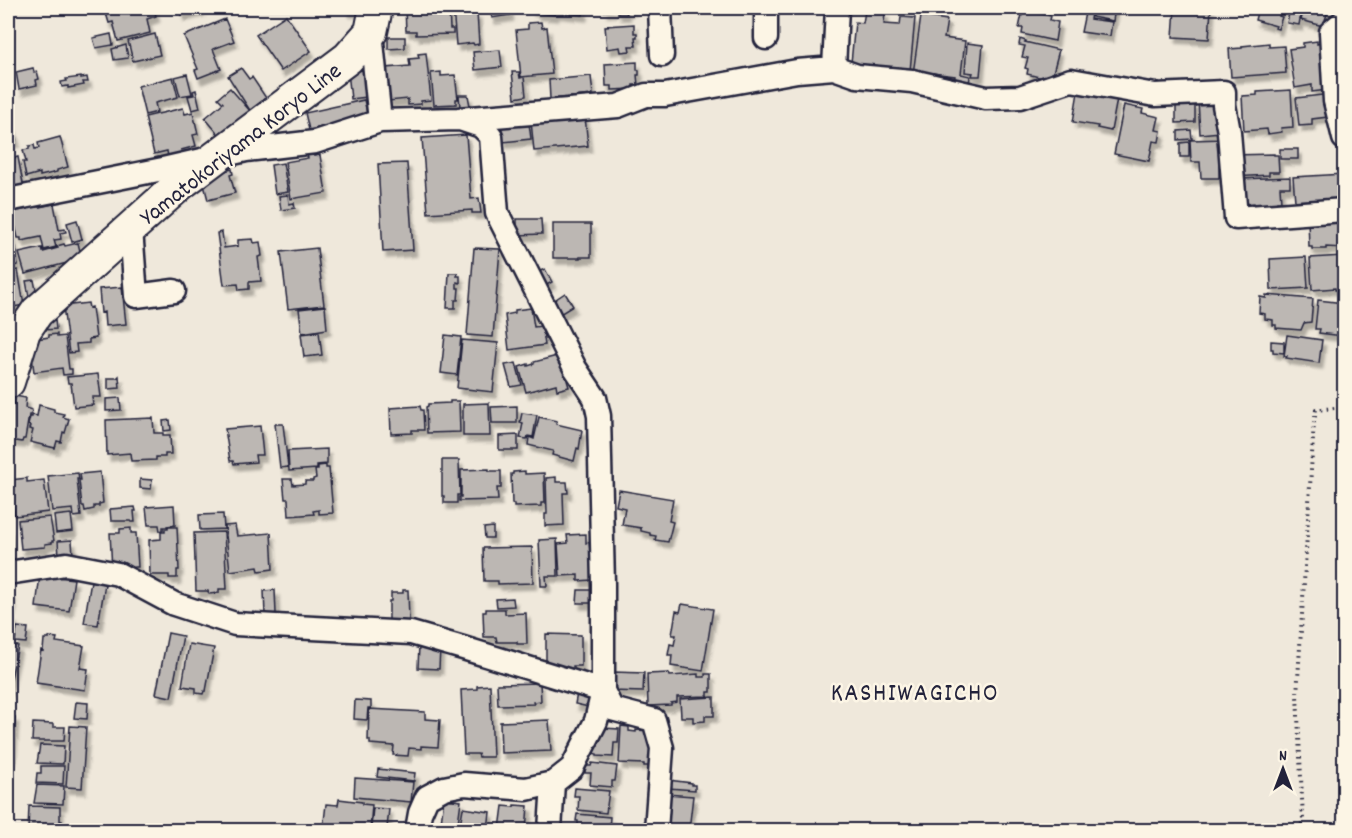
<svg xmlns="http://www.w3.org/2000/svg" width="1352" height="838" font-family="Dekko,sans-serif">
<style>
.building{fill:#bcb7b3;stroke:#22223b;stroke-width:1.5;filter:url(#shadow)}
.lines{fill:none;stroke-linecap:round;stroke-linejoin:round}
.street-casing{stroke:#22223b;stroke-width:27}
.secondary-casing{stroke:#22223b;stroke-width:36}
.path{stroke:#22223b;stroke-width:4;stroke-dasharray:1.5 4.5;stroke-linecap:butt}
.street{stroke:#fcf5e5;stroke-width:22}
.secondary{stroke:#fcf5e5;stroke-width:32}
.labels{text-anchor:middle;stroke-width:5;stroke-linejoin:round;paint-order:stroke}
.street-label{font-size:24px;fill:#22223b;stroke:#fcf5e5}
.neighbourhood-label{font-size:26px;letter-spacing:1.5px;fill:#22223b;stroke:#fcf5e5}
</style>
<defs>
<filter id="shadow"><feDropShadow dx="3.5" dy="6" stdDeviation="1.5" flood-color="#0004"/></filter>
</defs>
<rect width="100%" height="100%" fill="#efe8db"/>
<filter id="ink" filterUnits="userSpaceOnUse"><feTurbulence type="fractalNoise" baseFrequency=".0167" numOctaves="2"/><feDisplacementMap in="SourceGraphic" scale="12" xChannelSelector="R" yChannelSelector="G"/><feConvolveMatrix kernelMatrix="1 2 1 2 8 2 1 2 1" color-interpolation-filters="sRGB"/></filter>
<g filter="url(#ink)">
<path class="building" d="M109,8H154L156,16L147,19L150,33L118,41L113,22L109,23L105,10L109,9Z
M179,8H200L201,10L181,15Z
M346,8H360V11H346Z
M405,8L449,9L450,29H453V34L416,35V31H406Z
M453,8H466V14L477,13L479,44L474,45L473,43L456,45Z
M509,8L510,15L492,18L490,10Z
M531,8H584L583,15L555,12V15L536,13V10H531Z
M604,8H633V9L626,10L627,14H618V10L604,11Z
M1086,8H1092L1090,19L1112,22L1110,36L1081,32Z
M1093,8H1115L1113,21L1092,17Z
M1175,8H1211L1209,39L1173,37Z
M1258,8H1282L1279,16L1282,17L1278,29L1275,28L1276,26L1255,20Z
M1290,8H1302L1299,25L1287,23Z
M1304,8H1329L1323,26L1301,20Z
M1023,10L1051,16L1050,20L1058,22L1055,41L1022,34L1023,28H1019Z
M865,11L885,13L884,24L900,25L901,17L915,18L910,71L858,66V64L851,63L855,22L863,23Z
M286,15L311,51L281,71L256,35Z
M921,16L947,20L944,38L965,41L961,74L970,76L969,84L954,82L955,76L932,73V77L913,74Z
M225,19L234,41L213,49L221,69L198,78L195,70L198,69L184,36Z
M541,22L542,28L547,27L552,74L521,77L516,30L528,29V23Z
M634,24V33H637V37H635L636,46H629L630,51L621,52L620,47L607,49L605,26Z
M111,34L113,45L96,48L93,38Z
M155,34L160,55L133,61L128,41Z
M388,37H405V48L388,49Z
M1020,39L1026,41L1025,42L1059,50L1051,80L1027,74L1028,69L1025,68L1028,58L1022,57L1025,46L1019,45Z
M1317,41V44L1322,43L1327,90L1312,92V85L1295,88L1289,49L1303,47V43Z
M967,43L983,45L980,76H972L973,73L965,72Z
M1269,43V47L1284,46L1286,73L1231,77L1229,49L1242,48V46Z
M126,45L128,58L114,60L112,49Z
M500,50L502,67L475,70L473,52Z
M426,53L431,100L421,101V104L408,105V99L388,101L385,68L410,66L409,59L419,58L418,54Z
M637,62V70H639V75H637L638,85H633V89L612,90V86H606L605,64Z
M33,68L34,72L37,71L39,79L36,80L37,85L19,89L16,72Z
M241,68L249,79L252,77L268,101L251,112L228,76Z
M364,70L367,97L351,99L348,72Z
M441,72V76L455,75L458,99H456V104L434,105L431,73Z
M512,72H519L520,78L524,77L526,96L515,98Z
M187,74L192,94L180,96L175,77Z
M591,76L593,95L550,99L549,80Z
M81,77V78L87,77L88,82H83L84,85L68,88V86L62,87L61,82L67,81L66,79Z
M173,77L178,97L155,103L157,112L145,115L138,86Z
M230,88L251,112L221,137L205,118L223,103L218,98Z
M196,90L200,108L192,110L188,96L194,95L193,91Z
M1291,90L1293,127L1281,128L1282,132L1268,134L1267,129L1244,131L1242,96L1257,95V92Z
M1078,92L1117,99L1111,131L1097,128L1098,126L1073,122Z
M1331,94L1328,117L1312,119V125L1299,126L1296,98Z
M459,95H468L470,106L460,107Z
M1218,99L1220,132L1200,134L1198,100Z
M364,100L368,117L309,130L305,113Z
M1176,103H1195V122L1176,123Z
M1124,105L1143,109L1142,113L1159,117L1156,130L1161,131L1159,142L1153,141L1149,161L1114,154Z
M183,108L185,114L193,112L198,134L193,135L196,146L181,150L182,153L168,157L167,151L154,154L145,117Z
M585,116L588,146L534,151L531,121Z
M529,123L531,139L503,142L501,126Z
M12,126L16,140L12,142L8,128Z
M1191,130L1192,139L1178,140V131Z
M466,135L471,199L479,198L481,213H472V210L428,213L422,138Z
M60,137L68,167L57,170V172L40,176V173L26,177L23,162H26L23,150L29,149V146L34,145L35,149L39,148L38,143Z
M1225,139L1226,163L1219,164V178H1201L1200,162H1191L1190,140Z
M1189,142V157H1180V143Z
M1280,149H1298V159H1280Z
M314,154V156L320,155L326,193L291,199L285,162L308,158L307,155Z
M1274,154V155H1278L1279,172H1269V175L1233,177L1232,155Z
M18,157L24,189L10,192L9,188H8V159Z
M283,163L288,192L275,194L271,165Z
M407,163L413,250L383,252L378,164Z
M232,169L233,174L230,175L235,193L208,200L202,177Z
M1344,174V205L1310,207V200L1295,201L1293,177Z
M1290,177V187H1280L1281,202H1277V206L1255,207L1254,203L1242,204V179Z
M288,195L289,204L294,203L295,208L281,210L279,196Z
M54,204L59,230L65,229L66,232L60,233L61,239L54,240L56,247L44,250L41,237L21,241V238H18L12,212L28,209L27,207L39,205V207Z
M1344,218V248L1326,247V249H1312V247H1309L1308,219Z
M517,219H541L542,234L517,235Z
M77,220L82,239L72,242L67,223Z
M10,222L14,245L8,246V223Z
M553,224H591V257H580V258H553Z
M222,232L224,248L238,246V240L253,239L254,243L260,242L262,256L258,257L261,281L249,282V289L239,290L238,284L224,285L217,233Z
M78,243L82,259L25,274L19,253L42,248L43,252L58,248L57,246L64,244L65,246Z
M16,247L18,265L9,266L8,264V248Z
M317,248L324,305L288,309L281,252Z
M474,248L500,249L493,337L467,335Z
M1343,256L1344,290H1335V288L1312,290L1310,258Z
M1306,257L1308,288L1271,290L1270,259Z
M545,269L552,282L545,286L538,272Z
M18,270L24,305L8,308V272Z
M449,273H458L457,276H460V283L457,282V288H459L458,300H455V308H447Z
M34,280L37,295L29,297L26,281Z
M122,287L126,324L105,326L104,312L101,313L99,289Z
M565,293L573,306L560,314L553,301Z
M1266,295L1313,299L1311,322L1304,323L1301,330L1276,328V325H1273V320L1265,319V314L1259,313L1260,297L1266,298Z
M1318,300L1344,303V333L1343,336L1319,333L1320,329H1315Z
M88,303L89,308L92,307L96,338L89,339V343L76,344L77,352L69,353L63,306Z
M325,306L327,329L302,333L299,309Z
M531,308L534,327L542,326L545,345L509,350L505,315L515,313V310Z
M55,320L56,329L45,330L44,321Z
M319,332L322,355L304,357L301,334Z
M57,334V337L65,336L69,369H72V374L63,375L62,368L34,372L30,340L49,337V335Z
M445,335L461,337L457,375L441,373Z
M1287,335L1322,340L1319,363L1286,358L1287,356H1284Z
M462,340L498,343L493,392L457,388Z
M1271,341L1284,342V353L1273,352V349H1271Z
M557,356L559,364L562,363L569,387L557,390L556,384L526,392L519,367L528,364V366L534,364V362Z
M516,363L522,385L511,387L505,365Z
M98,374L101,397H92L93,405L74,407L71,383H68L67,377Z
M119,376L120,388L108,389V378H117Z
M15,396L26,398L25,408L32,410L31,415H29L25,439H23L22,442L9,440L10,434H8L12,404H14Z
M120,398L121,410L106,411V399Z
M450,401H459L460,432L427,433L426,407L428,406V404L450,403Z
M489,403L490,436H463V404Z
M39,405L54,409V412L64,414L63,417L69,419L65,433L63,432L61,442L57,441L55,448L30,442L33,430L29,429L30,426L28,425L30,417H32V415L37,416Z
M420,406L421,410H423L424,430H412V433L391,434L390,408Z
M517,406V423H492L491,407Z
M522,413L537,415L533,437L528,436L527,439L520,438L523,423L520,422Z
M539,417L557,421L556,424L582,430L579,449L577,448L574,461L552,455L553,451L528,445L529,437L534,439Z
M153,418L154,433H163V435H170L171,454H165V457H156V460L131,461L130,453L107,455L106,420Z
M170,420L171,430L164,431L163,421Z
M275,424H283L288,467L280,468Z
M260,426L263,455H255L256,462L234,464L233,461H230L225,429Z
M518,435V450H499V436Z
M327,449V464L317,465V469L289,471L288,451Z
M442,460H459L460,495H457V503H444V496H442Z
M326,465V468H329L333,513L319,514V510L313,511L314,514L289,516L288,499H285L283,479H292L293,485L305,484V481H313V479L316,478L315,470H318V466Z
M489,469V471H501V488H497L498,500L459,501V497H461V470Z
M525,471V474L544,473L545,503H541V506L514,507V504H512L511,474H513V472Z
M100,472L103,503L99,504V506H94V509L85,511L84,506H82L79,480H81L80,474Z
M78,473L79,479H77L81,516L74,517L73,509L52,511L48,476Z
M556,477V482H567L568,493H563L564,525L545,526V514H547L546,478Z
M27,478V482L44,480L48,512L15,516L10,480Z
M140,479L152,480L151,489L140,488Z
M619,490L673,499L669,521L673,522L668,542L655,540L656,536L650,535V533L641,531V528L622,525L625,508L616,506Z
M174,505L175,525L167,526V527H163V530L160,531L159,525H148L146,507Z
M135,507L136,511H134L135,522H131V521H111L110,509Z
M71,514L73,531L56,533L54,516Z
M223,514L224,529L200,530L199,515Z
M50,517L54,541H52V543L45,544V547L21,549L18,520Z
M235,525L237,536L271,533L273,569L259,571L258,567L230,571L225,526Z
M8,527L11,560L8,561Z
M168,527H177L179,570H177V578H169V575H150L149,540L161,539V532H165V529H168Z
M493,527V538H485L484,528Z
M131,528V533H136L138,567H134V570L112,569L110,533H120V529Z
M224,532L227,589H219V593L209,594L208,591H196L194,533Z
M586,534V543L589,542L590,551L593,550L594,566H591L592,580L578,581V575L560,576L558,544L568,543L567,535Z
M557,539L558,576H546L547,586H541L539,540Z
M72,540L73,556L59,557L58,541Z
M532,547L533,583L498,584V581H484L483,548Z
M40,575L74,579L69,611L36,607Z
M91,581L105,584L98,625L84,623Z
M275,590L276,614L265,615L264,591Z
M403,590H408L409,621H389V601H391V593H403Z
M578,590H594V603H577Z
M8,594L12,595L11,601L13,602L11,610L8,609Z
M513,598L514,606L497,607L496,599Z
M682,604L713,609L703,671L671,666L672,655H668L670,644L674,645L676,635H672L676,611L680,612Z
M486,609H505V614L526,613L527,644H517V642H497L496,637H484L483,612H486Z
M8,617L14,619L10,636L8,635Z
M17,627L28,628L26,643L15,642Z
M168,633L183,636L171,697L156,694Z
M546,634L581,635V666H573V669L554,668L546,665Z
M49,637L57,638L56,642L84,646L80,668L88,669L85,690L36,683L41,650L43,651L44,639H49Z
M8,644L18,646L8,692Z
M189,644L214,648L206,691H204L203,694L196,693V688L182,686Z
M419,645L440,648L439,669L418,668Z
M613,672L644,673L643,692L612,691Z
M669,673L670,676L698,674V677H705V674H711V692H708V696L677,697V702L671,703V705L648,706L647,674Z
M540,683L541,701L533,702L534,704L498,705L497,684Z
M490,685L493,757H479L478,754H464L461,690L477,689V686Z
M577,693L591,696L589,707L575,704Z
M714,697V716H705V721L693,722V717H681L680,699Z
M355,700L371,701V708H368L367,720L354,719Z
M76,702L88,703L87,719L74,718Z
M369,709L425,712V719L440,720L438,747L421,746V749L409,748L408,756L393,755L394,746L370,744V740H368Z
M8,717H15L12,758H8Z
M549,720L551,751L501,753L500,722Z
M33,723L53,724V727H65L64,741H32Z
M70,726L86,727L82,788L66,787Z
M621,726L629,727V731L636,732V730L650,731L654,766H644V764L619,763Z
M603,728L619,729L618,743H614L613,757L597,756V754L592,753L595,745L598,746L600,734H602Z
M40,745L64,746L63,764L37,763Z
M592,763L617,766L615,781H612V787L590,785L591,773H585V766H591Z
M41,766H64L63,784L36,783L37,773H41Z
M378,769L415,773L414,781L377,777Z
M355,778L413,782L411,802L354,797Z
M668,780L692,783V785H695V790L668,788Z
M37,785L64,786L63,804L34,803Z
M575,788L609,791L606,813L578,810L579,796H574Z
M666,794L693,796L689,830H687V826L677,825L676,829H672V825L669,824V827H666Z
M339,799L362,802V804L372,805L370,830H323L326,804L338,805Z
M444,799L461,801L457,830H440Z
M514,805L528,806L526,830L500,829L503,806L514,807Z
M29,806L60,807V821H62V827L32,826V830H28Z
M373,808L389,809L387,828L371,827Z
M463,808L490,812L488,830H459Z
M577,814L610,817L609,830H578V821H576Z"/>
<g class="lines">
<g class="street-casing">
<path id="street" d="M660,8L662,55
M1344,21L1331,32L1335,101L1344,138
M371,32L380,121
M766,38V8
M834,68L837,8
M8,200L163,169L246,150L315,142L380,121L458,119L618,106L646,95H665L797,71L834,68L857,76L912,81L986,98L1020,97L1071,80L1155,95L1224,92V105L1229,132L1236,218L1344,210
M131,229L136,296L174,291
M8,573L66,564L118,574L174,604L235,624L411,633L463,648L603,691L612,709L654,720L662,748L656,830
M417,830L420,813L427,797L444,788L464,784L526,789L553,783L572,768L596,721L603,691V584L599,416L595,398L575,368L497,213L491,136L481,126L460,119
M550,830L553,783"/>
</g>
<g class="secondary-casing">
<path id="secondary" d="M8,382L24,331L37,312L180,184L348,58L371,32L376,8"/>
</g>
<path class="path" d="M1300,830L1303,819L1297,695L1314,422L1316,410L1344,407"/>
<use href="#street" class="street"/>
<use href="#secondary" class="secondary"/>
</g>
</g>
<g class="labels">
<g class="street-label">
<text transform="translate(240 143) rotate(-38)" y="8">Yamatokoriyama Koryo Line</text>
</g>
<g class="neighbourhood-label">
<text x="915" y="700">KASHIWAGICHO</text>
</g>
</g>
<rect width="1352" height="838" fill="none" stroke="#fcf5e5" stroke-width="30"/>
<rect x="15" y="15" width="1322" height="808" fill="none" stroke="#22223b" stroke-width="2" filter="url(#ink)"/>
<g transform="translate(1283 769)" stroke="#fcf5e5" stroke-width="4.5" paint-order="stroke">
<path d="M0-4.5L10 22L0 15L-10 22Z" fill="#22223b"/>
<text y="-9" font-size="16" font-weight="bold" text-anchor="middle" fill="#22223b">N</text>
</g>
</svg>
